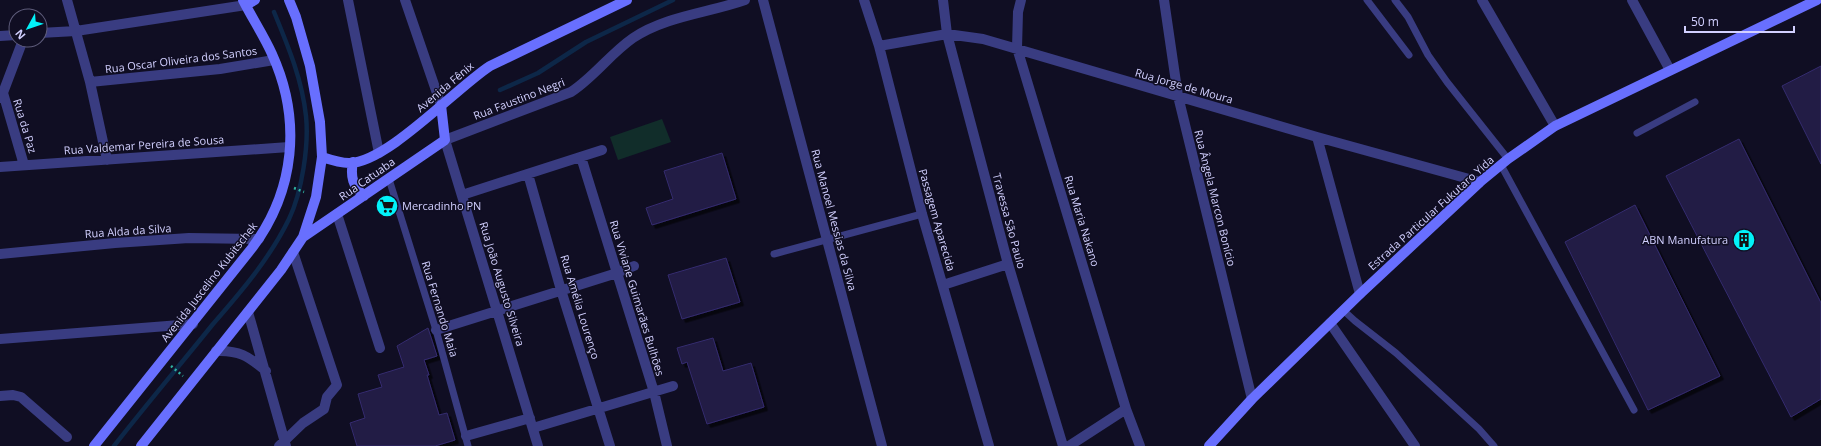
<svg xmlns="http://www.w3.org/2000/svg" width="1821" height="446" font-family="'Open Sans',sans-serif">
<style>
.green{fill:#112d2a}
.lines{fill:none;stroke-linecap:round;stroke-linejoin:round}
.stream{stroke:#0d2748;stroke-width:4.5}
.building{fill:#201a44;stroke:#352c6f;filter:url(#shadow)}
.path{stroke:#2fb3a2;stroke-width:2.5;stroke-dasharray:2 3;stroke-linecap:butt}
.lane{stroke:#393c81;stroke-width:7}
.street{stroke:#393c81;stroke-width:10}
.secondary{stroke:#686ffe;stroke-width:10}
.labels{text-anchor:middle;stroke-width:3;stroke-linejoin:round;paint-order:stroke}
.street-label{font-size:11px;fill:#d2d0ff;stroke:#100e23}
.poi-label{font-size:11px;fill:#d2d0ff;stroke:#100e23;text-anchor:start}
</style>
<defs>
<filter id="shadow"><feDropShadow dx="3.5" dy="3.5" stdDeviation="0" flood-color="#0009"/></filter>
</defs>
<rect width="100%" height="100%" fill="#100e23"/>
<path class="green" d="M662,119L671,142L618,160L610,137Z"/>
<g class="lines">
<path class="stream" d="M500,90L538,73L586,42L673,0
M114,446C146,405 180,365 213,324C241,292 270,258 289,219C302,192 309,145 306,116C302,79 288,46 274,12"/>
</g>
<path class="building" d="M1821,66V164L1782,86Z
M1739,139L1821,303V399L1791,417L1666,176Z
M722,153L736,199L652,225L646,208L673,199L664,171Z
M1635,205L1720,376L1648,410L1565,242Z
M726,258L740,302L682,319L668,275Z
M428,328L437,356L424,360L429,375H427L439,415L447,413L455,440L435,446H357L350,423L365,418L358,394L382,387L378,375L404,367L397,346Z
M713,338L723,371L751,363L764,407L707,424L687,362L682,364L677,348Z"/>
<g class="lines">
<path class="path" d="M294,188L304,192
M171,366L183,376"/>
<path class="lane" d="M1367,0L1409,55
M1395,0L1408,17L1428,55L1447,82L1508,159
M1637,133L1695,102
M1501,165L1634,410
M389,179L436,330L468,446
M774,254L922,214
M1343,310L1355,321L1396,353L1479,429L1494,446"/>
<path class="street" d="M67,0L90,82L107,160
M348,0L379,153
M405,0L441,105
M763,0L882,446
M864,0L879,46L922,214L989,446
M943,0L947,34L1008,264L1063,446
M1021,0L1018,12L1017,48L1126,409L1140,446
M1164,0L1178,96L1252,399
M1482,0L1555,126
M1632,0L1670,70
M40,33L76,31L246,5
M0,36L16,35
M879,46L947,34L983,39L1317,137L1480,182
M90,82L220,69L274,60
M3,93L24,165
M1,98L23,40
M1317,137L1360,294
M581,157L654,392L667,446
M0,167L289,147
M528,174L561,290L610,446
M462,195L602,150
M337,214L380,348
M0,254L115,243L189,238L259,239
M943,285L1008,264
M248,312L286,446
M1330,323L1415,446
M436,330L617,273L634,266
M0,339L193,324
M216,351C239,350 248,356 266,371
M0,396L13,395L21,397L67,437
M533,428L673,386
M466,436L530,418
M279,446L303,423L324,409L327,397L337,385L293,252
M538,446L445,140L571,92C594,77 610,54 633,38C666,16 708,13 745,0
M1069,446L1126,409"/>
<path class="secondary" d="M246,5L255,0
M322,157C331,160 340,163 349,163C387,163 456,88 490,66L627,0
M353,162C350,177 353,186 364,196
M303,237L445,140L441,105
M94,446L252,248C295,191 302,120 272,54C264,36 252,18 243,0
M141,446L281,270L303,237L316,197L322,157L320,122L310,66L296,17L289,0
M1209,446L1252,399L1360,294L1480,182L1508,159L1555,126L1817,0"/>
</g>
<defs>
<g id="supermarket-disc" transform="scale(1.15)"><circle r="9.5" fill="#02f2f9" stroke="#100e23"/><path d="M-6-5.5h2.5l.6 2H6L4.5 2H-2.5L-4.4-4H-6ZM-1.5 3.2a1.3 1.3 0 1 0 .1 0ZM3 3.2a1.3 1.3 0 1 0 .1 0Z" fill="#111"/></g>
<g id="building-disc" transform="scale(1.15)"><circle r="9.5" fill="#02f2f9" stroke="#100e23"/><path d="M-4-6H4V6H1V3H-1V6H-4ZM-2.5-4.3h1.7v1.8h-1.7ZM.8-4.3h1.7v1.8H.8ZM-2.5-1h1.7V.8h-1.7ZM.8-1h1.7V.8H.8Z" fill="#111"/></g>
</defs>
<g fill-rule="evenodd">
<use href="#supermarket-disc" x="387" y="206"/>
<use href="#building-disc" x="1744" y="240"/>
</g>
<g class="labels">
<g class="street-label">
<text transform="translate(181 60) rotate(-7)" y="4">Rua Oscar Oliveira dos Santos</text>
<text transform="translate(1184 86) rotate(16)" y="4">Rua Jorge de Moura</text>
<text transform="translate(445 87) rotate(-40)" y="4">Avenida Fênix</text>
<text transform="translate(519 99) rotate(-21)" y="4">Rua Faustino Negri</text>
<text transform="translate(25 126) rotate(73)" y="4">Rua da Paz</text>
<text transform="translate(144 145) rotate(-4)" y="4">Rua Valdemar Pereira de Sousa</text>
<text transform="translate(367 179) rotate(-35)" y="4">Rua Catuaba</text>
<text transform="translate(1215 198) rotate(76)" y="4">Rua Ângela Marcon Bonício</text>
<text transform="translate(1431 213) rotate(-42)" y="4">Estrada Particular Fukutaro Yida</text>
<text transform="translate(834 220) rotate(75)" y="4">Rua Manoel Messias da Silva</text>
<text transform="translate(937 220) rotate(74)" y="4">Passagem Aparecida</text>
<text transform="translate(1009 221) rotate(75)" y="4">Travessa São Paulo</text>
<text transform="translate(1082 221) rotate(73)" y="4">Rua Maria Nakano</text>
<text transform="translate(128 231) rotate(-4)" y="4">Rua Alda da Silva</text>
<text transform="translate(209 282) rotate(-52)" y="4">Avenida Juscelino Kubitschek</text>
<text transform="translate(502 284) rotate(73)" y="4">Rua João Augusto Silveira</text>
<text transform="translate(637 298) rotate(73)" y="4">Rua Viviane Guimarães Bulhões</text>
<text transform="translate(580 307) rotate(73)" y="4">Rua Amélia Lourenço</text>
<text transform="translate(440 309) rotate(73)" y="4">Rua Fernando Maia</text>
</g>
<g class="poi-label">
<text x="402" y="210">Mercadinho PN</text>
<text x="1728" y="244" text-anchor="end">ABN Manufatura</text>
</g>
</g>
<g transform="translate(28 28) rotate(230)"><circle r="19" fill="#100e23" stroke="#5e5c7b"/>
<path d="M0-3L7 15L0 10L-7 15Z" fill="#02f2f9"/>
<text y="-6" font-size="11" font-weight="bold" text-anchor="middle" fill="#d2d0ff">N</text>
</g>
<path d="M1685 26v6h109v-6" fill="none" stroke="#d2d0ff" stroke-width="2"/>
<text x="1691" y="26" font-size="12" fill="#d2d0ff" stroke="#100e23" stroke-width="3" paint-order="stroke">50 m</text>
</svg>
